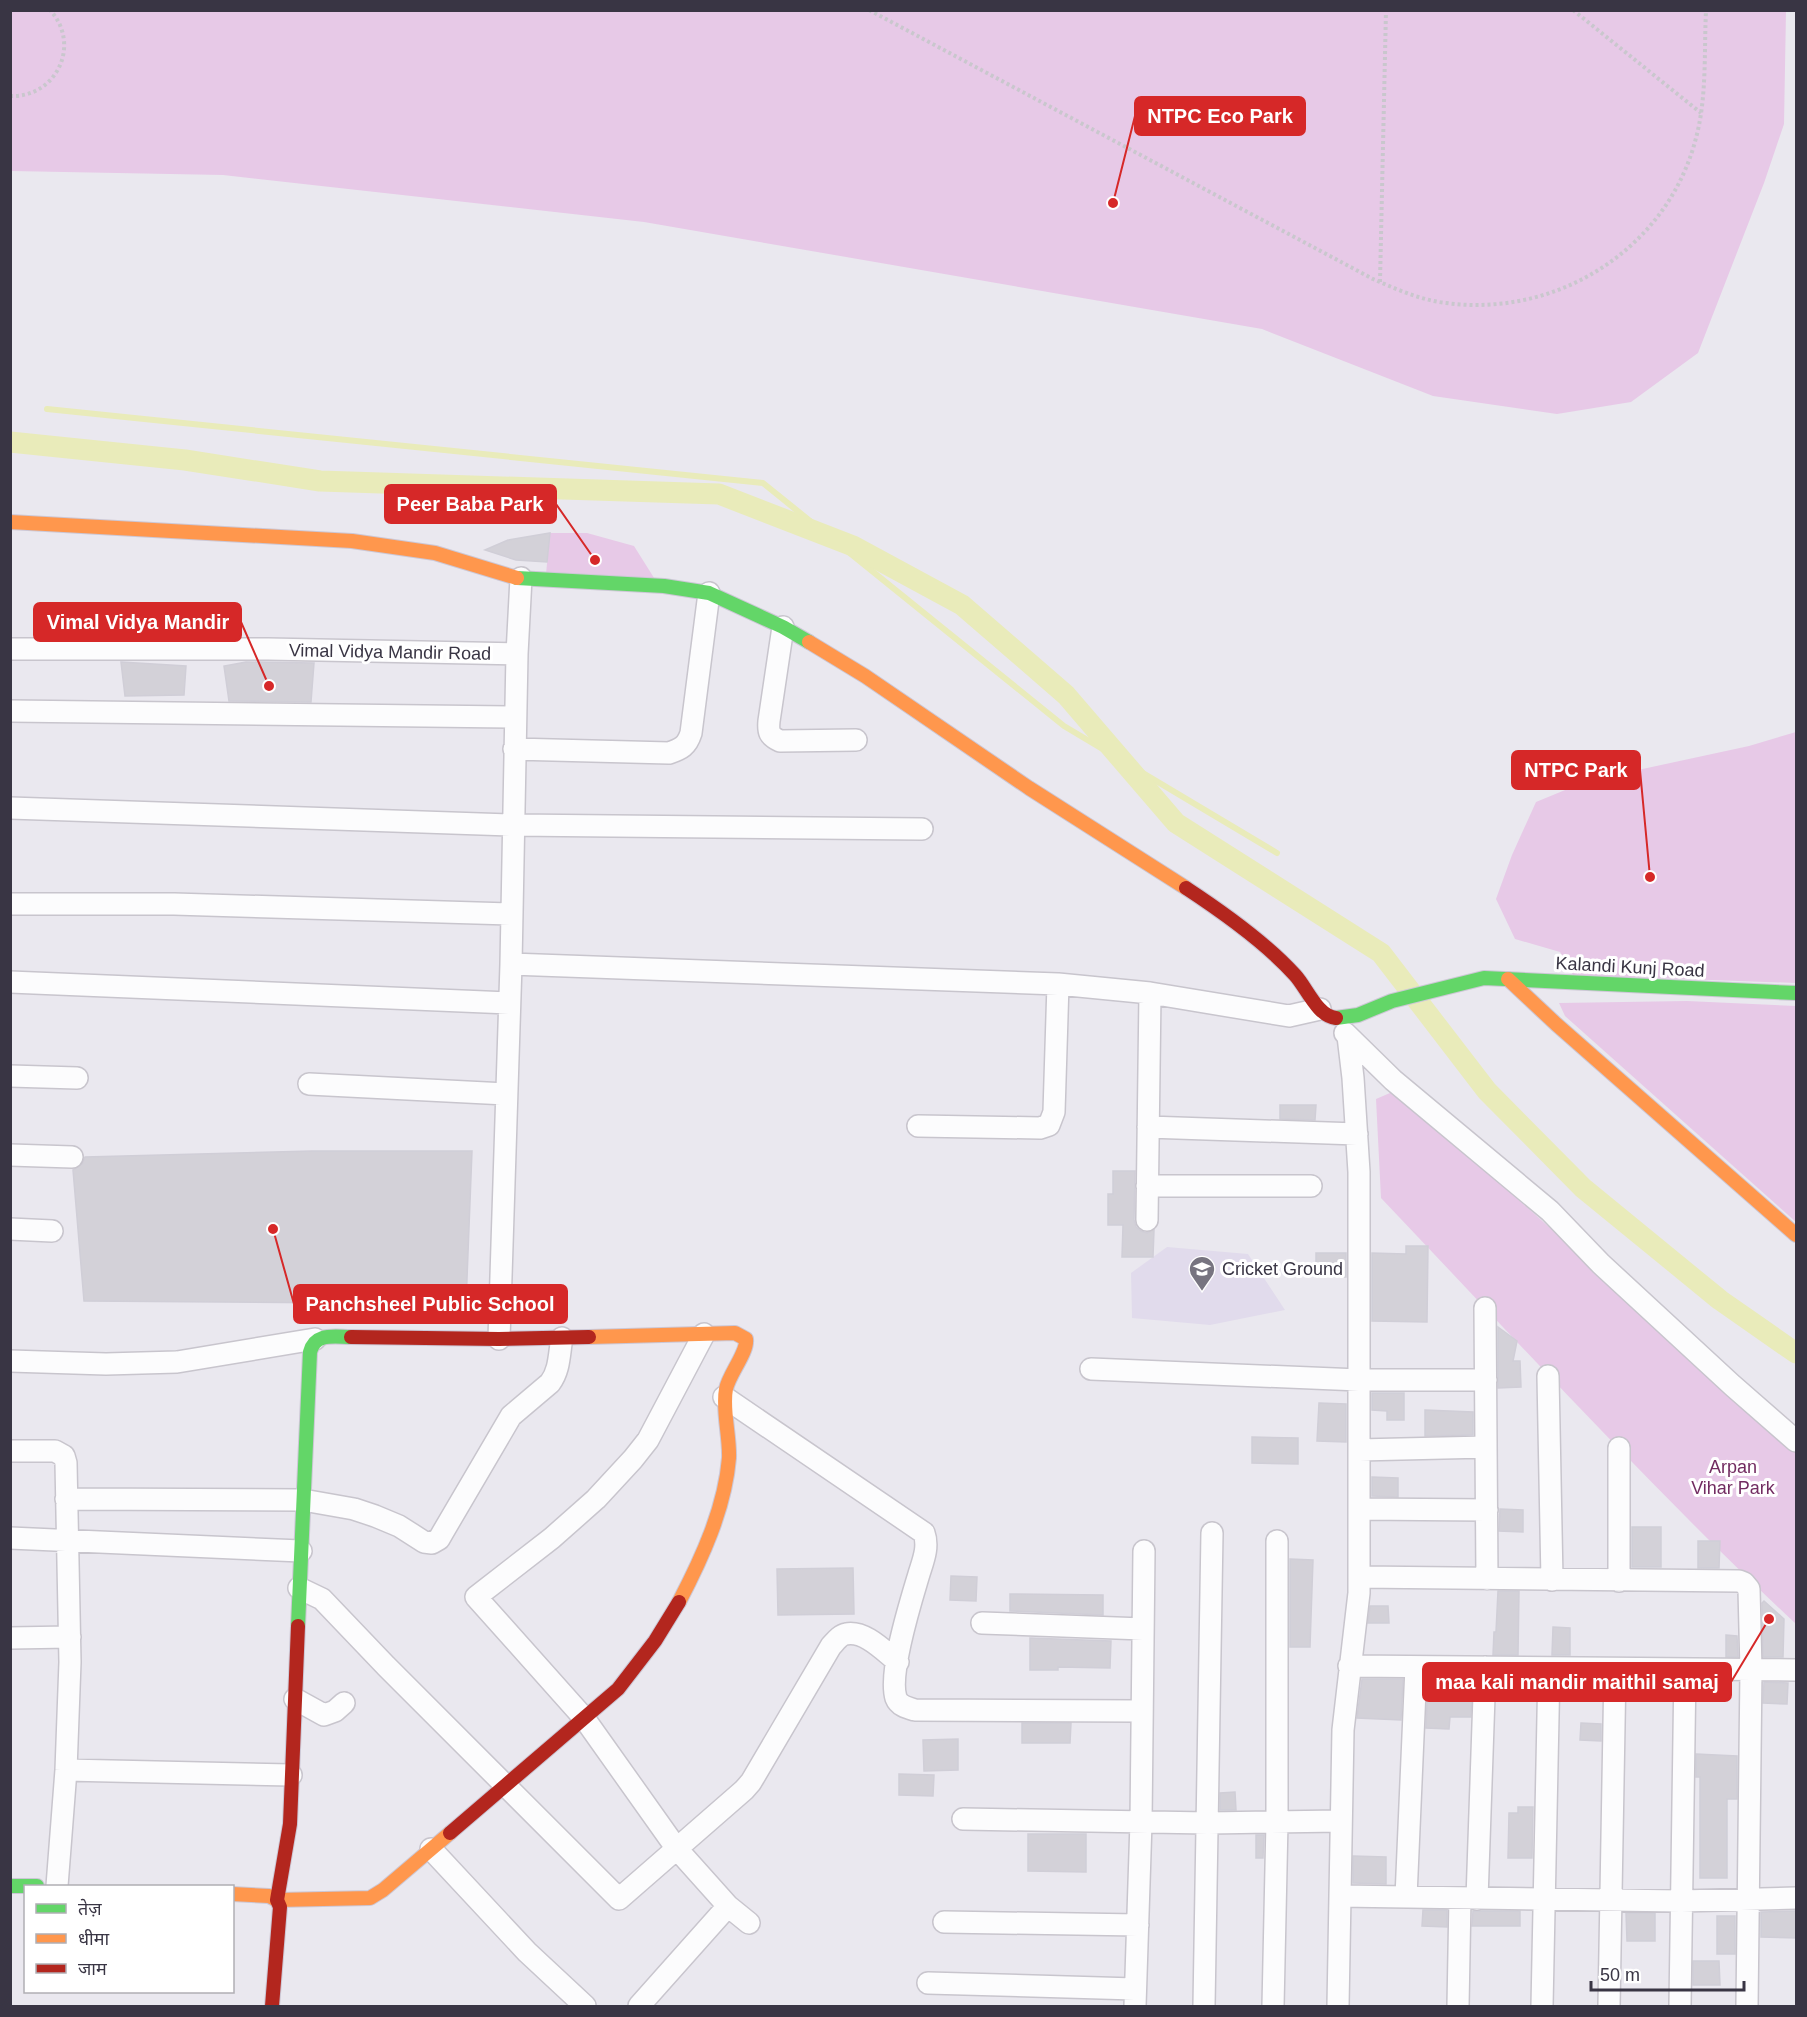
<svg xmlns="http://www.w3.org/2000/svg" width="1807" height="2017" font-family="Arial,'Noto Sans Devanagari',sans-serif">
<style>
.education{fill:#e1dbec}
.green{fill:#e7c9e7}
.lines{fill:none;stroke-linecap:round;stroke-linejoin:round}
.stream{stroke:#e9ebba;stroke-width:6}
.canal{stroke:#e9ebba;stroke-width:21}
.building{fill:#d3d1d8;stroke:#d0ced7;stroke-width:1.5}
.street-casing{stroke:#c8c5cd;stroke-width:24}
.fast-casing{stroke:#ccc7d5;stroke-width:16}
.slow-casing{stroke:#ccc7d5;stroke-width:16}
.jam-casing{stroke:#ccc7d5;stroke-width:16}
.path{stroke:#c9c7cd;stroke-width:4;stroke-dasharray:3 3;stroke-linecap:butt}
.street{stroke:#fcfcfd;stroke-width:21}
.fast{stroke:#63d668;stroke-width:14}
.slow{stroke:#ff974d;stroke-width:14}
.jam{stroke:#b3261e;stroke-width:14}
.labels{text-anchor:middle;stroke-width:6;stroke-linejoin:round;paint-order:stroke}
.street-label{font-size:18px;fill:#393544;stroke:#fff}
.poi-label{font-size:18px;fill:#393544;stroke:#fff;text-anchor:start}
.park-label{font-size:18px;fill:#722c61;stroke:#fff}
.leader{fill:none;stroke:#d62828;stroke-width:2}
.callout-dot{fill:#d62828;stroke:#fff;stroke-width:2}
.callout{fill:#d62828;stroke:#d62828;stroke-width:2}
.callout-label{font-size:20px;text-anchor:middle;font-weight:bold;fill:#fff}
</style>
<rect width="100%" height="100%" fill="#eae8ef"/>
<path class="education" d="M1167,1247L1248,1254L1285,1310L1210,1325L1132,1318L1131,1273Z"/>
<path class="green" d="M11,10L1786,11L1784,124L1764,183L1698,353L1631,402L1557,414L1433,396L1262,329L644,222L223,175L11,171Z
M550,533H587L634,546L656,581L546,574Z
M1796,732V983L1573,975L1560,952L1515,939L1496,899L1512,855L1536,802L1587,781L1749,746Z
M1687,1001L1796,1006V1222L1565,1016L1559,1003Z
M1397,1090L1796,1450V1624C1652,1489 1518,1342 1381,1198L1376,1099Z"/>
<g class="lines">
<path class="stream" d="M47,409L763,483L1064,726L1277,853"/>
<path class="canal" d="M10,442L185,460L320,481L719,494L853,546L962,605L1066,695L1176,823L1381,953L1487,1091L1583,1188L1720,1300L1796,1353"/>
</g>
<path class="building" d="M550,533L547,562L516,560L485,550L508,540Z
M121,662L186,666L184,695L125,696Z
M246,662L314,663L311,702L229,701L224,666Z
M1280,1105H1316L1315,1120L1280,1119Z
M312,1151H472L466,1304L84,1301L73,1170L82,1164L85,1157Z
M1113,1171H1135L1134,1220L1136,1227L1141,1231L1147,1233L1154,1230L1153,1257H1122L1123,1225H1108V1194H1113Z
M1406,1246H1428L1427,1322L1372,1321V1253L1406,1254Z
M1316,1253H1346V1277H1316Z
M1498,1327L1517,1341L1513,1361H1520L1521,1387L1498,1388Z
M1372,1393H1404V1420H1387V1411L1372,1410Z
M1319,1403L1346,1404V1442L1317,1441Z
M1425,1410L1473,1412V1435L1425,1436Z
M1252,1437L1298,1438V1464L1252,1463Z
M1372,1477L1398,1478V1497L1372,1496Z
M1500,1509L1523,1510V1532L1499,1531Z
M1632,1527H1661V1567H1632Z
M1698,1541H1720L1719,1568H1698Z
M1290,1559L1313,1560L1310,1647H1290Z
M853,1568L854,1614L778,1615L777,1569Z
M951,1576L977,1577L976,1601L950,1600Z
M1498,1591H1519L1518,1655H1493L1494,1632H1496Z
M1010,1594L1103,1595V1615L1010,1611Z
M1764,1601L1784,1619L1783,1657H1763L1762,1603Z
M1370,1606H1388L1389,1623H1368Z
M1553,1627L1570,1628V1655H1552Z
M1726,1635L1737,1636L1738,1657H1726Z
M1030,1638L1111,1641L1110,1668L1058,1667V1670H1030Z
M1362,1679H1403L1401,1720L1357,1718Z
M1428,1679L1472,1680L1471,1717H1450L1449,1729L1426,1728Z
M1764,1682L1788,1683L1787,1704L1763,1703Z
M1022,1723H1071L1070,1743H1022Z
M1581,1723L1601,1724V1741L1580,1740Z
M958,1739V1770L924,1771L923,1740Z
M1696,1754L1737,1756V1799H1727V1878H1700V1777H1696Z
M899,1774L934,1775L933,1796L899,1795Z
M1235,1792L1236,1810H1220V1793Z
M1518,1807H1533L1532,1858H1508L1509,1813H1518Z
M1028,1834H1086V1872L1028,1871Z
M1256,1835H1264L1263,1858H1256Z
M1353,1856L1386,1857V1884L1353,1883Z
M1423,1910H1447V1927L1422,1926Z
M1473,1911H1520V1926H1472Z
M1797,1911V1938L1761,1937V1912Z
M1626,1913H1655V1941H1627Z
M1717,1916H1735V1954H1717Z
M1693,1961H1719L1720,1985H1693Z"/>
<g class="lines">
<g class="street-casing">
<path id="street" d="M783,627L769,721C768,732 769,736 780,741L856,740
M10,649H268L517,654
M10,711L515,717
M514,749L669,753C681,749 687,746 691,733L709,593
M10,808L513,825L922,829
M10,904H174L511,914
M511,964L1058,984L1150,993L1289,1016L1320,1009
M10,982L509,1003
M1345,1033L1393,1080L1550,1211L1601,1264L1732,1385L1796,1441
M10,1076L77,1078
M309,1084L506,1094
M918,1126L1040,1128L1049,1125L1054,1112L1058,984
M1148,1127L1357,1134
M10,1155L72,1157
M1147,1186H1311
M1147,1220L1150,993
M10,1229L52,1231
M1485,1308L1487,1579
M704,1334L648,1440L633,1459L596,1499L552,1538L476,1597L584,1718L677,1849L728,1906L749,1923
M499,1339L511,964L517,654L521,578
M10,1361L106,1364L177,1362L315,1339
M1091,1369L1359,1380H1486
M1548,1376L1552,1580
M724,1397L924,1533C929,1547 923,1561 919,1574C911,1601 888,1673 896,1698C899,1706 908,1708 915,1710L1142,1711
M1619,1448V1581
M1359,1450L1486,1447
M10,1451H55L64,1456L66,1463L70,1662L66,1770L57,1886
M66,1499L303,1500L354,1509L375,1516L399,1526L424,1542L432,1543L439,1539L443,1532L511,1416L550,1383C560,1370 559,1353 562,1338
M1359,1509L1487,1510
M10,1538L301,1551
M1359,1577L1739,1581L1744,1583L1749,1589L1751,1670L1747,2006
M299,1588L322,1599L386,1666L619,1899L744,1790L751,1782L831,1646C835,1642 840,1635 846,1634C865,1630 885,1652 898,1662
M982,1623L1143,1629
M10,1638L70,1637
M1349,1666L1796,1670
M295,1699L324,1715L335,1711L344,1703
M66,1770L291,1775
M963,1819L1208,1823L1341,1821
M431,1849L527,1952L585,2006
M1340,1896L1681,1901L1796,1898
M1406,1897L1416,1667
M1477,1899L1485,1667
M944,1922L1138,1925
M928,1983L1135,1989
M639,2006L728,1906
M1135,2006L1141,1822L1144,1551
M1204,2006L1212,1533
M1273,2006L1277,1822V1541
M1338,2006L1343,1730L1359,1593V1172L1353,1078L1348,1036
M1458,2006L1460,1898
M1542,2006L1549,1668
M1609,2006L1615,1669
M1680,2006L1685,1669"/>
</g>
<g class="fast-casing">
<path id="fast" d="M517,578L664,586L709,593L783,627L809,642
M1336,1018L1358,1015L1392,1001L1484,978L1796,993
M298,1626L310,1352C315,1332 335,1337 351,1337
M10,1886H37"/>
</g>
<g class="slow-casing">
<path id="slow" d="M10,522L352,541L435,553L517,578
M809,642L865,676L1029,788L1186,888
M1508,979L1556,1024L1796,1235
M589,1337L735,1333L746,1339C748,1352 729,1374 726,1389C722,1409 730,1437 729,1458C725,1508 702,1558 679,1602
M232,1894L269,1896L277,1900L370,1898L383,1890L450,1833"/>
</g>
<g class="jam-casing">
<path id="jam" d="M1186,888C1221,911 1268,945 1295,975C1307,988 1317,1016 1336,1018
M351,1337L499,1339L589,1337
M450,1833L618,1689L655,1641L679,1602
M272,2006L280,1907L277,1900L290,1824L298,1626"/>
</g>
<path class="path" d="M869,10L1373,279C1396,289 1420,300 1446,303C1558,318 1668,248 1696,138C1707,97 1704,52 1706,10
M1573,10L1701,113
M10,96C56,98 82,45 50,10
M1380,282L1386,10"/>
<use href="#street" class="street"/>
<use href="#fast" class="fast"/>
<use href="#slow" class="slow"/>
<use href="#jam" class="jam"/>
</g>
<defs>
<g id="school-pin" transform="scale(1.35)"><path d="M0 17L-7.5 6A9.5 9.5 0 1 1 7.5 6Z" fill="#777480" stroke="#fff"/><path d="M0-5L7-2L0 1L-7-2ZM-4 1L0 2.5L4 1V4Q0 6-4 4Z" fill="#fff"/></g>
</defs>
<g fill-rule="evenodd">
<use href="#school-pin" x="1202" y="1269"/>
</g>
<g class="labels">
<g class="street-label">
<text transform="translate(390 652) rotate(1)" y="6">Vimal Vidya Mandir Road</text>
<text transform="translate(1630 967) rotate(3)" y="6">Kalandi Kunj Road</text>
</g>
<g class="poi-label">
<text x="1222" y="1275">Cricket Ground</text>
</g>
<g class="park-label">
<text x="1733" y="1473">Arpan<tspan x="1733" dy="21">Vihar Park</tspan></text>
</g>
</g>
<path class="leader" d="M1113 203L1135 116M595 560L556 504M269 686L241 622M1650 877L1640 770M273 1229L294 1304M1769 1619L1731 1682"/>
<g class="callout-dot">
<circle cx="1113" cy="203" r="6"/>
<circle cx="595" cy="560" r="6"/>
<circle cx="269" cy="686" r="6"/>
<circle cx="1650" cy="877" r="6"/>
<circle cx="273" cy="1229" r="6"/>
<circle cx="1769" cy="1619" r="6"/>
</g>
<g class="callout">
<rect x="1135" y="97" width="170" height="38" rx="6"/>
<rect x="385" y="485" width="171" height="38" rx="6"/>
<rect x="34" y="603" width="207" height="38" rx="6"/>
<rect x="1512" y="751" width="128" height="38" rx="6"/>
<rect x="294" y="1285" width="273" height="38" rx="6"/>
<rect x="1423" y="1663" width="308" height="38" rx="6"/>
</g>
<g class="callout-label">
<text x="1220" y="123">NTPC Eco Park</text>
<text x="470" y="511">Peer Baba Park</text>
<text x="138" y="629">Vimal Vidya Mandir</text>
<text x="1576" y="777">NTPC Park</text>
<text x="430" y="1311">Panchsheel Public School</text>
<text x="1577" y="1689">maa kali mandir maithil samaj</text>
</g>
<rect width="1807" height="2017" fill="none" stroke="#393544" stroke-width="24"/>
<rect x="24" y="1885" width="210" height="108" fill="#ffffff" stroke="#b0aeb4" stroke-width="1.5"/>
<rect x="36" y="1904" width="30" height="9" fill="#63d668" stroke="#b0aeb4" stroke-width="1.5"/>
<text x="78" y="1915" font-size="18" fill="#393544">तेज़</text>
<rect x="36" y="1934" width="30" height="9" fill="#ff974d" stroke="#b0aeb4" stroke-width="1.5"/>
<text x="78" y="1945" font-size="18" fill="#393544">धीमा</text>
<rect x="36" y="1964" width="30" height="9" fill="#b3261e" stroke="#b0aeb4" stroke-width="1.5"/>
<text x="78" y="1975" font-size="18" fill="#393544">जाम</text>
<path d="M1591 1981v9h153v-9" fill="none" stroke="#393544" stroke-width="3"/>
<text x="1600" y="1981" font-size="18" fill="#393544" stroke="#ffffff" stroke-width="4.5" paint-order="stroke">50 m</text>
</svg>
